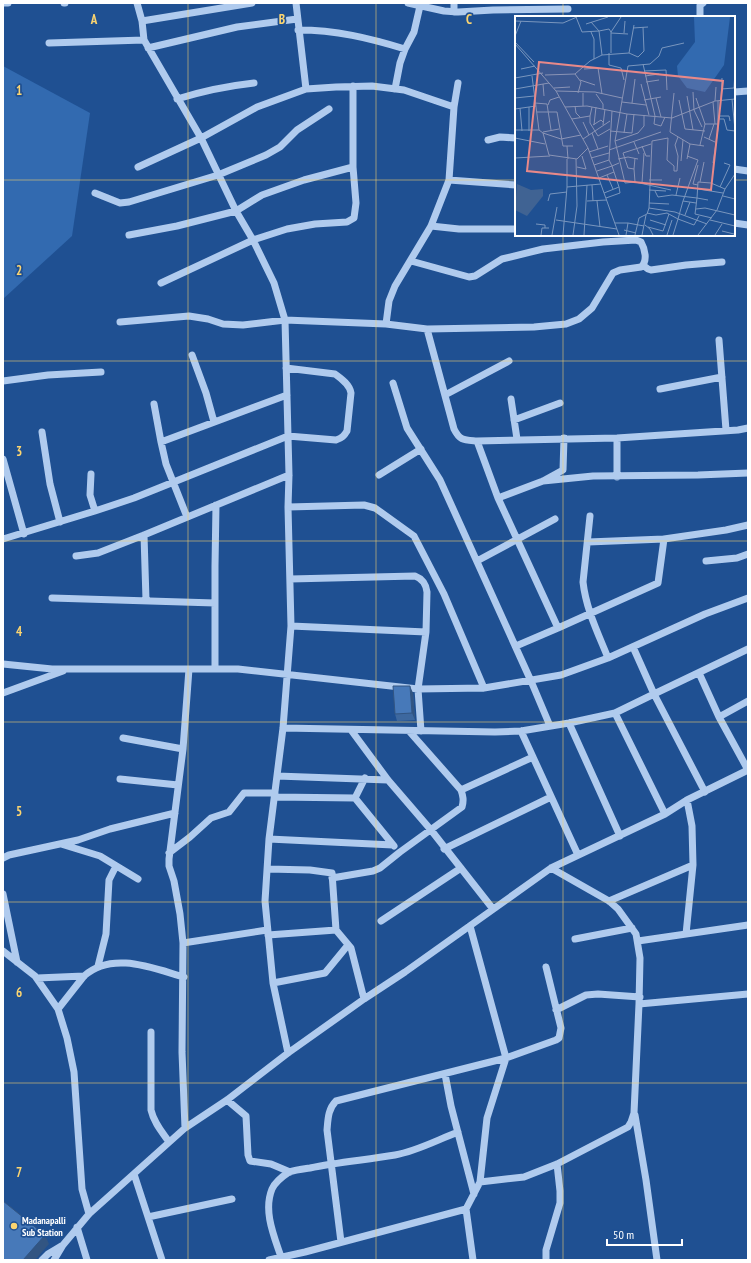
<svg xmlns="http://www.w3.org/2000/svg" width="751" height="1263" font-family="'PT Sans Narrow',sans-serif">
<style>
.green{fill:#326ab0}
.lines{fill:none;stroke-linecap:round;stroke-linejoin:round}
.minor{stroke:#b0cbee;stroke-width:7}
.wall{fill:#3d689f}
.shaded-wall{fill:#325582}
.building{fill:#4779b9;stroke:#325582}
.grid{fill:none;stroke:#fcd570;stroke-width:1;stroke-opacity:0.55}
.poi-dot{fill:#fcd570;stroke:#1f5092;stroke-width:1.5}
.labels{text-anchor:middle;stroke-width:3.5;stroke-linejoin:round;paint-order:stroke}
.poi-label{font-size:10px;font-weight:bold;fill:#fff;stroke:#1f5092;text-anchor:start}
.inset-road{fill:none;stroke:#7996be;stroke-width:1}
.view{fill:#e88989;fill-opacity:0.15;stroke:#e88989;stroke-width:2}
.inset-edge{fill:none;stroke:#fff;stroke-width:2}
.grid-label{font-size:13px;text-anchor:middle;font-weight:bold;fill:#fcd570;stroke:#1f5092;stroke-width:3.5;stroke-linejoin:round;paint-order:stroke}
</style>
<rect width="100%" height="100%" fill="#1f5092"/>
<path class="green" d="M3,66L90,113L72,236L3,299Z"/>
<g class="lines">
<path class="minor" d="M3,3H8
M64,3H65
M137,3L142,21L144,40L201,138L236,211L253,240L274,283L285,320L289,475L288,507L291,626L283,728L269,839L265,901L273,983L288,1053
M296,3L306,89
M408,3L444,11L458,12L493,10L568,9
M454,3V12
M700,17V5L703,3
M142,21L252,3
M298,30C336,30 369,38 405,49
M49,43L144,40
M148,48L237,27L297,19
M395,89L400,63L405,49L414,32L420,6
M734,92L748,91
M177,99C203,91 227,86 254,83
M488,140L500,137L516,138
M138,167L201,138L257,107L306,89L336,87L372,86L404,90L454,107
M734,169L748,171
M449,180L516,185
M95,193L120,203L129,202L218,175L266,155L280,147L297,130L329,109
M734,223L748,225
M431,226L459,229H516
M129,235L177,226L236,211L262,195L304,180L353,167
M411,261L469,277L475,276L502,259L543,249L603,242L636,240L641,242C645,249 648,261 641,267L620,270L613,273L592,308L579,319L566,324L534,327L427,329L454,429C460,441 464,440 477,441L617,438L738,430L748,428
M644,266L648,269L651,270L686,265L722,262
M161,283L253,240L287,229L315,224L347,222L354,218L356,203L353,167V86
M120,322L189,316L208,319L223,324L243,325L285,320L386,324L389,301L395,286L431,226L449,180L454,107L458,83
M386,324L427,329
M719,340L726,430
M192,355L206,393L214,422
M3,381L48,375L101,372
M393,383L407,428L440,480L531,681L550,726
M660,389L722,377
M445,395L509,361
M511,399L517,439
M154,404L161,442L166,464L187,517
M514,420L560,403
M42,432L50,484L60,522
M617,438V477
M477,441L498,498L558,628L658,583L664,539L588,542
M161,442L287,395
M3,459L24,534
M91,474L90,495L95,511
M379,475L421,449
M543,481L593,476L698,475L748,473
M498,498L543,481L563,470L564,438
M288,507L364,505L375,508L414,536L444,594L484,688
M590,516L583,582C586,609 598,633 608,658
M144,535L146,600
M3,539L95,511L134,498L288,436L336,440C342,438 344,436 347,431L351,393C350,385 342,379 335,374L286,368
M664,539L726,530L748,525
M76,556L98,553L144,535L289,475
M477,561L555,519
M706,561L737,558L748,554
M290,579L415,576C423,579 426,584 427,592L426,632L418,689L421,731
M52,598L215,603
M291,626L426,632
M516,646L558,628
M3,664L52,669H238L418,689L484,688L561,675L608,658L705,614L748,598
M215,669V566L216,505
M3,693L63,671
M615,713L665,814
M719,717L748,701
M569,723L620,836
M283,728L495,732L521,731L569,723L615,713L654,694L633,647
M351,730L388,780L431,830L493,909
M521,731L578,855
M123,738L183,749
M277,776L388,780
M365,778L355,798L394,846
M120,779L178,785
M461,790L533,757
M705,792L654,694L748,649
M275,797L355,798
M687,800L692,826L693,865
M269,839L393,845
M61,844L100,856L138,879
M444,849L551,797
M169,853L190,837L211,818L229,812L244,793H275
M3,858L9,855L78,840L110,829L175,813
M268,869L310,870L332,873L336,930L351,948L364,999
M332,878L373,871L380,868L400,852L462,807C464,800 463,796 461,790L409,731
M3,894L17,962
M609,901L693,865L686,934
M381,921L461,868
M470,926L506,1058L487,1118L480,1182
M268,935L336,930
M575,939L632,928
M638,941L748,925
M183,943L267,930
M3,951L35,976L58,1009L67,1038L74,1072L82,1189L89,1214
M98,966L106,934L109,880L116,866
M37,978L84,976
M273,983L325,973L348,945
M639,1004L748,994
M58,1009L84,976C112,951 152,968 184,977
M556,1010L586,995L598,994L640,997
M151,1032V1110C154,1123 162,1132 169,1142
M445,1074L451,1106L474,1194
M227,1100L246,1116L248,1155L250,1161L271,1164L290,1172
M635,1115L646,1180L657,1260
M185,1128L182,1052L183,943L180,914L174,881L169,866V859L183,749L189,669
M134,1174L162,1260
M148,1217L232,1199
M77,1227L87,1260
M341,1242L327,1130C328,1119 328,1109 336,1101L506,1058L556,1040L559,1038L561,1028L546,967
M281,1257C274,1236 263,1211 272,1189C275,1182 283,1176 289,1172C295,1170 303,1169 310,1168C338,1162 366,1160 395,1155C417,1151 437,1140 458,1132
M42,1260L48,1254L63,1245
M54,1260L63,1245L89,1214L185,1128L227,1100L288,1053L364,999L405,972L551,868L665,814L687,800L748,770L719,717L699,673
M269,1260L305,1252L466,1209
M473,1260L466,1209L480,1182L524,1177L557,1164L628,1127L631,1122L634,1113L639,1004L640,958L636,934L618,909L609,901L551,868
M546,1260V1250L549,1240L560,1203V1191L557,1164"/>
</g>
<path class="wall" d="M413,693L415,720L397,721L395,714Z"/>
<path class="shaded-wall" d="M410,686L413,693L415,720L412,713Z
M45,1235L49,1244L35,1260H23Z"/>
<path class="building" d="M393,686H410L412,713L395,714Z
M3,1201L45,1235L23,1260H3Z"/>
<path class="grid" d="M188,3V1260M376,3V1260M563,3V17M3,180H516M734,180H748M563,235V1260M3,361H748M3,541H748M3,722H748M3,902H748M3,1083H748"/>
<circle class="poi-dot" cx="14" cy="1226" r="4"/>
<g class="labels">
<g class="poi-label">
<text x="22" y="1224">Madanapalli<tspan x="22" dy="12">Sub Station</tspan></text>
</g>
</g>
<g transform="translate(515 16)">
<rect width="220" height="220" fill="#1f5092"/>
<path d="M179,1H215L209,49L190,76L172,72L163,60L162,50L180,26Z" fill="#326ab0"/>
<path d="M2,168L16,174L28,173V180L12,200L0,194Z" fill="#406393"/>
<path class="inset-road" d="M61,1L67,16L84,15L87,39M0,5L48,7L62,1M76,6L84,15L94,13L96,16M71,8L93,1M118,12L133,11M76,16L79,23V43M96,17L113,18M109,17L110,5M0,20L6,5M0,26L19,46M0,28L41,75L73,132L104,219M94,37V49L106,52L109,64M96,37V16L106,1M114,37L123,41L129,35L128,11M128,48L140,100L139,108L146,110L150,101M6,53L20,50M69,53L83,52L87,78M129,55L151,54L152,74M60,58L66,66L63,77M30,59L60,58L75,45L87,39L114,37L119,9M17,60L24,114L28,117L34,139L62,143L73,132M130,60L144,58M0,62L28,57M65,64L80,69M131,66L144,64M28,68L29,80M126,68L134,99M39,72L55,71M219,72L220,56M0,73L34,67M206,73L219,72M41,75L80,76L107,82M178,76L179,94L187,111M68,77V90M159,77L155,116L175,128L189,130M81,78L88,88V93M172,80L178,114M0,82L19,80M141,82L146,101M181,82L190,108L185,129M217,83L220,114M129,84L146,81M164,84L170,113L190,115M200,85L201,71M206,85L207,62M107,86L131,89M198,86L200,108M20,87L32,88L36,114M117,87L120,63M33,89L35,84L44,81M60,90L61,97L65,101M14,91V115M50,91L72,90L112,98L157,102L200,85L220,83M5,92L7,115M0,93L21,90M97,95L94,144L97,150L104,147M22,96H42L48,130H58M75,100V107L83,120L95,113M203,100H214L215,105M57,103L75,100L77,91M204,103H209L212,114L220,115M68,106L74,119M190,108H204M78,109L86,104L88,106M79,109L81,91M88,109L90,93M0,114H24M95,115L117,117L119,98M28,116L44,113M28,117L46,123L66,119M77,117L83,133M109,117L112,98M189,121L200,126M0,122L30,128M68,123L95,105M194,123L199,108M100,125L123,117L129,110V99M119,126L124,138M52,130L53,143M127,130L131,140H135M94,134L146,116M74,136L93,130M220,137V150M172,140L183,144L168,185L181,187M0,142L35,140M76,142L94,137M120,142L119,153L113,152L108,137L136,128M52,143V171M103,143L113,141L123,143M172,143L175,128M166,145L168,124M198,147L203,113V85M79,149L94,144M183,149L178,168L183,169M62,151L71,153L67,140M119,153L120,166M82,155L97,150L104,171L105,177L91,182M92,159L98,173M84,162L99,156M134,164H147M185,166L189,146M127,167L129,137M77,169L78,185M205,171L215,149L209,147M183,173L208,177M134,174L151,175M156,174L120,166L110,167L100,125L113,50L135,48L144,40L147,32L169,27M140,175L143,181L157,179L182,182L180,198L197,202M89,177L104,171M161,179L165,162M208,180L220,183M193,184L182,182L183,166L196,167L210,173M33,185L35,178L52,176M72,185L92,184M82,185L85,211M134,187L154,188M134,192L160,196L192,208M181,193L190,192L220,199M132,197L141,199L152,197L163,203L168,185M170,199L175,186M41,204L102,213M135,204L151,209M195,204L220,210M100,207H113M21,208L30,209V212M130,209L135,213L138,219M133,211L148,215L154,198M109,214L121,217M207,215L219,218M26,219L27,212H34M37,219L42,191M48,219L52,171L86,168M58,219L62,190L61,143M69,219L72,169M111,219L113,207L129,210M120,219L124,202L132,198L134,192L137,125L153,122L152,144L159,150V155H162L163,140L160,129L163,121M127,219L131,199M152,219L157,204M158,219L163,203L179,209L184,200M183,219L202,194L210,173L220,158M200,219L207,208"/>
<path class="view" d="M24,46L208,65L196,174L12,155Z"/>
<rect width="220" height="220" class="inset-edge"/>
</g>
<g class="grid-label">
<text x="94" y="24">A</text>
<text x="282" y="24">B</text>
<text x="469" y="24">C</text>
<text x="19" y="95">1</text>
<text x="19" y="275">2</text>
<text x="19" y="456">3</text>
<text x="19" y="636">4</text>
<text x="19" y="816">5</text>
<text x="19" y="997">6</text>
<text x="19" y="1177">7</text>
</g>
<rect width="751" height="1263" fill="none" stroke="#ffffff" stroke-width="8"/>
<path d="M607 1239v6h75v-6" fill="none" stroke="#ffffff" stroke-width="2"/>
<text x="613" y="1239" font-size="12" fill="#ffffff" stroke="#1f5092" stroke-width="3" paint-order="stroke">50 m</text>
</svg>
